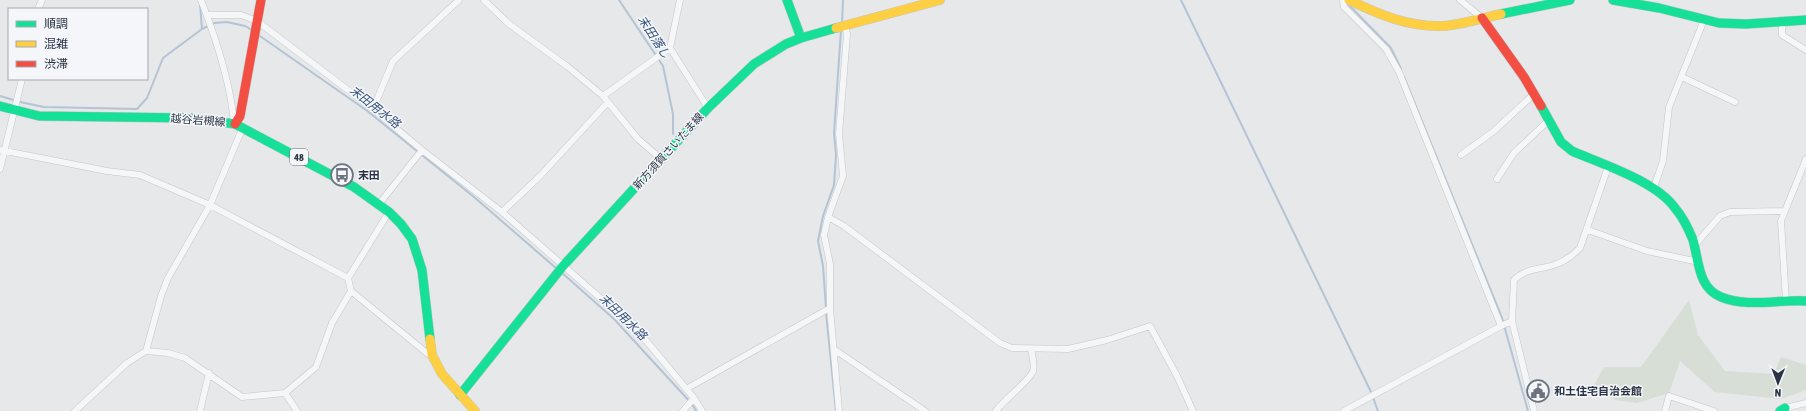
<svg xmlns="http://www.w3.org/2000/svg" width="1806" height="411" font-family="'Asap Condensed','Noto Sans JP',sans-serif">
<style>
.green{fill:#d6ded6}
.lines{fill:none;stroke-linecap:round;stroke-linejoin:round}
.stream{stroke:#b4c4d5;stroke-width:2}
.street-casing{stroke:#c4c6c8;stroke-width:7}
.fast-casing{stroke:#c4c6c8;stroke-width:10}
.slow-casing{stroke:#c4c6c8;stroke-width:10}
.jam-casing{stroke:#c4c6c8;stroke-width:10}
.street{stroke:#f5f6f7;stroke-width:6}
.fast{stroke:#16e098;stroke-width:9}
.slow{stroke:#ffcf43;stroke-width:9}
.jam{stroke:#f24e42;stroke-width:9}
.labels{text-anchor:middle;stroke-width:3;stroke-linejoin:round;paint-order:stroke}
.shield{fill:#f4f6f9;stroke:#676e7b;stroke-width:1}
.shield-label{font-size:10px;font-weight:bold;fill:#2b3445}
.street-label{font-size:11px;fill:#2b3445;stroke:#f4f6f9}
.poi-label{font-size:11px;font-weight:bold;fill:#2b3445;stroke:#f4f6f9;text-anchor:start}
.water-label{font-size:12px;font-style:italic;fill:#34527a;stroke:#f4f6f9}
</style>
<rect width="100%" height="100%" fill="#e6e8ea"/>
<path class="green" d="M1689,300L1698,335L1725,371L1774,374L1781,357L1806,365V390L1781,399L1715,392L1680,361L1669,393L1637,403L1615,400L1593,387L1604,367H1641Z"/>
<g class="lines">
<path class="stream" d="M619,0L663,66L673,114V134
M1181,0L1371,392L1378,411
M1346,2L1391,48L1401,69
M200,4L202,29
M842,24L843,0
M257,34L366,110L474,197L557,269
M1404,77L1502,318L1528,411
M0,96L20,102L44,107L137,109L147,98L163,58L202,29L214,23L227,22L245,26L252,30
M561,272L614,319L692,404L696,411
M826,308L823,266L818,241L823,216L834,185L836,155L834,133L841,30
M826,313L836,411"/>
<g class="street-casing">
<path id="street" d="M201,0C215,36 231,86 234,124
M484,0L509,24L568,67L603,96L638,139L661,159
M680,0L670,48L708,108
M1344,0L1343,1L1344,7L1386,49L1399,72L1501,326
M1460,0L1482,18
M38,9L42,0
M207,15H241L257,21L373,109L422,150L502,212L638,331L694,398L702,411
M1782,22V35L1806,50
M1682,77L1735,102
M603,96L670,48
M373,109L393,61L459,0
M0,150L107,171L140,175L210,205L348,278L351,291L428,354L432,355
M1461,155L1494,131L1534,94
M0,169L22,79
M1497,179L1514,153L1549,120
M1654,187L1663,161L1669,107L1704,20
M379,204L422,150
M502,212L540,176L608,102
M828,217L844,226L1000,343L1012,348L1068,349L1107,340L1150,326L1177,376L1193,411
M1588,230L1647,251L1699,262
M1694,246L1720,216L1730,212L1785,211
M348,278L389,212
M1786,301L1781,221L1806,159
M835,350L925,411
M146,351L168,353L185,358L242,397L285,393L316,367L332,323L351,291
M686,389L830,308
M285,393L297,411
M1785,408L1806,403
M75,411L127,363L146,351L161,296L168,278L210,205L243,127
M200,411L209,373
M683,411L694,398
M839,411L830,308V264L824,235L828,217L843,176L839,134L847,34L845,25
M996,411C1004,399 1029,382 1033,371C1035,365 1032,355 1031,349
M1344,411L1501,326L1512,321
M1534,411L1512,321L1514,280C1526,268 1538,270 1554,265C1564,262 1573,255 1580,248L1608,167
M1665,411L1669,396L1714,411"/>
</g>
<g class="fast-casing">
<path id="fast" d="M787,0L801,38
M1613,0L1659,8L1719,23L1746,24L1806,20
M1501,14L1570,0
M0,106L39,116L190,118L235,124L354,187L389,212L401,224L412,239L422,270L430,339
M1541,106L1561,142L1572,151C1602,164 1656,181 1675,208C1682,216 1689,230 1693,240C1699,261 1698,288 1721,297C1748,308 1778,299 1806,301
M460,395L563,266L708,108L754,64L786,44L801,38L836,28
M1780,411L1785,408"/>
</g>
<g class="slow-casing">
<path id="slow" d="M1349,0C1380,15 1408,27 1443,26C1461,25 1483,18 1501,14
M836,28L940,0
M430,339L432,355L442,374L475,411"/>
</g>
<g class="jam-casing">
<path id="jam" d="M1482,18L1524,77L1541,106
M235,124L240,116L261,0"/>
</g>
<use href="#street" class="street"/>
<use href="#fast" class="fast"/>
<use href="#slow" class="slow"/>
<use href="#jam" class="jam"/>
</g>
<defs>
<g id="bus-ring" transform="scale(1.15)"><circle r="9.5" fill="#f4f6f9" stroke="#6c737f" stroke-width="1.5"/><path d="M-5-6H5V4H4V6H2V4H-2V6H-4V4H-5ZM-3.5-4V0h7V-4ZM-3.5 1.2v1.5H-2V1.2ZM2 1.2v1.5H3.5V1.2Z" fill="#6c737f"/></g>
<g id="civic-ring" transform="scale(1.15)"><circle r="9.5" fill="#f4f6f9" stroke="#6c737f" stroke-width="1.5"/><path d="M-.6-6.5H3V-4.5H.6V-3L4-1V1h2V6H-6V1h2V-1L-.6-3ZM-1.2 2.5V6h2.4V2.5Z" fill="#6c737f"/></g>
</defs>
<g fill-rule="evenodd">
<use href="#bus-ring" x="342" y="175"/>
<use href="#civic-ring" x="1538" y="391"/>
</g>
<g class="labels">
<rect class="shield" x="290" y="149" width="18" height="16" rx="3"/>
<g class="shield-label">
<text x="299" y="161">48</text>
</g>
<g class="street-label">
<text transform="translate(198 120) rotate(4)" y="4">越谷岩槻線</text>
<text transform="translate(668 151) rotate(-48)" y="4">新方須賀さいたま線</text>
</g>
<g class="poi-label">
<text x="358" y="179">末田</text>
<text x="1554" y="395">和土住宅自治会館</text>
</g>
<g class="water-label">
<text transform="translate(654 37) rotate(57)" y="4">末田落し</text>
<text transform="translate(375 107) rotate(38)" y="4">末田用水路</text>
<text transform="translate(623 317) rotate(44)" y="4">末田用水路</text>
</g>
</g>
<rect x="8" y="8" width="140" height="72" fill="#f4f6f9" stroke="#a4a8b1"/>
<rect x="16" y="21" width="20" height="6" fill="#16e098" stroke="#a4a8b1"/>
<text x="44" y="28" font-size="12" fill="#2b3445">順調</text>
<rect x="16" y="41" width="20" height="6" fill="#ffcf43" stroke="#a4a8b1"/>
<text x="44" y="48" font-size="12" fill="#2b3445">混雑</text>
<rect x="16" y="61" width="20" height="6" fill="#f24e42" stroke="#a4a8b1"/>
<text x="44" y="68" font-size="12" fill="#2b3445">渋滞</text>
<g transform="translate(1778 383) rotate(181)" stroke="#f4f6f9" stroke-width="3" paint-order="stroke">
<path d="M0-3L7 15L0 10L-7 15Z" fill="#2b3445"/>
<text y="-6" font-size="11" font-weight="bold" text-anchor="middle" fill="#2b3445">N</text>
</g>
</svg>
